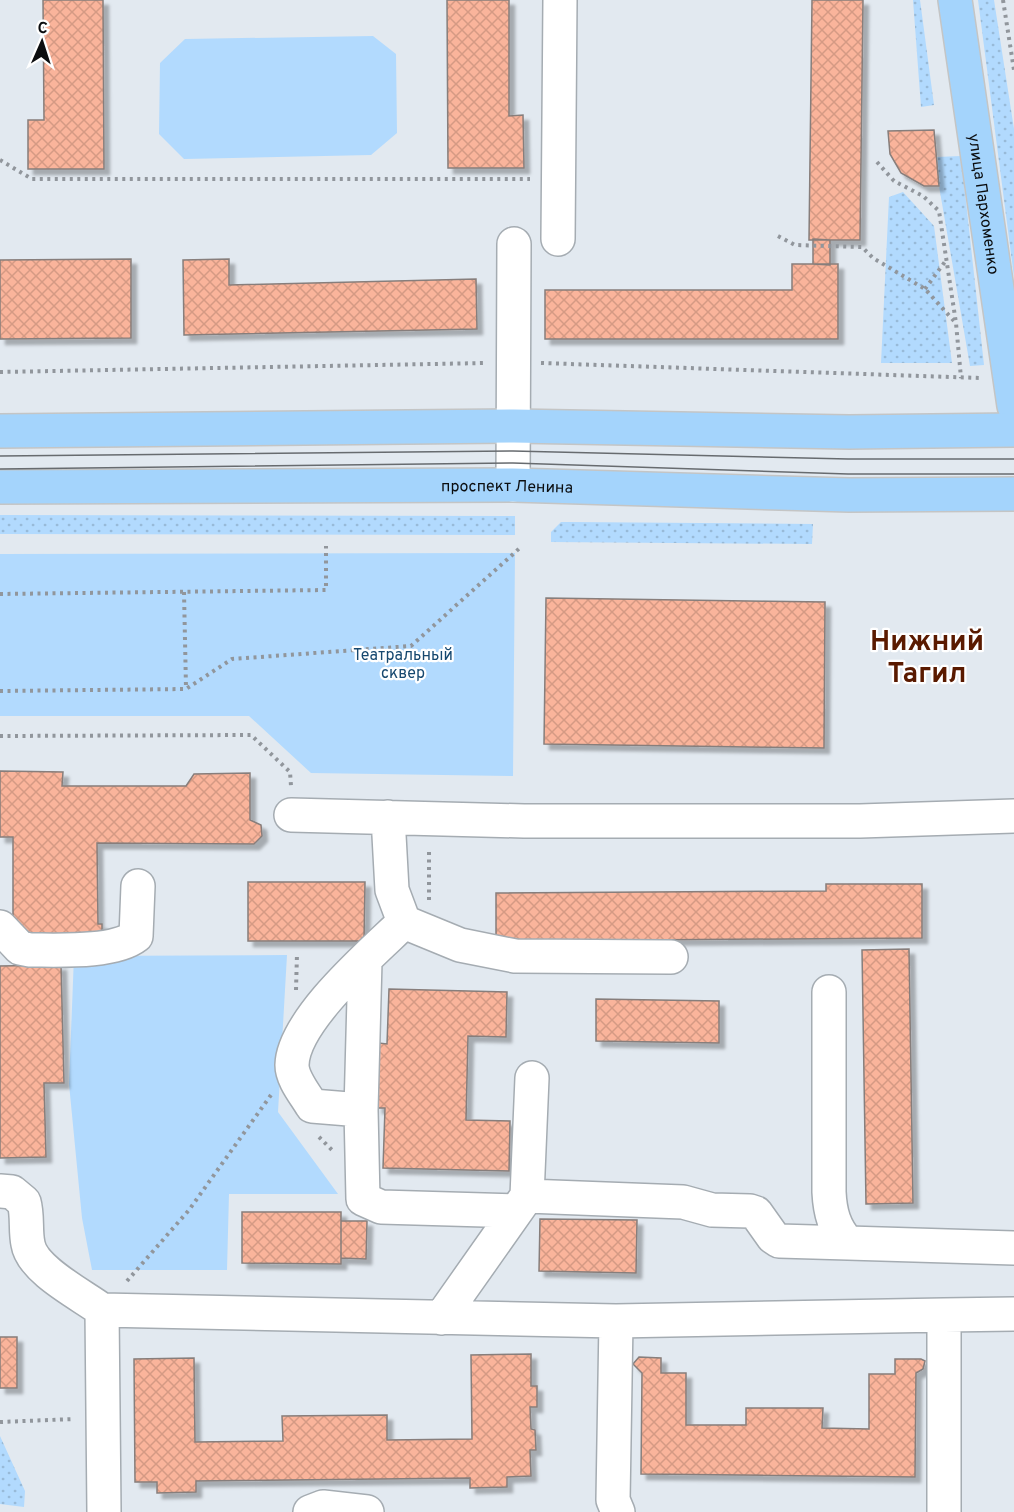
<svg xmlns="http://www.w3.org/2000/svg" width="1014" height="1512" font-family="Overpass,sans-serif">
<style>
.grass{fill:url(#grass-dots)}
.green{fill:#b2dafe}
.building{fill:url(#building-cross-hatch);stroke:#877e7b;stroke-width:1.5;filter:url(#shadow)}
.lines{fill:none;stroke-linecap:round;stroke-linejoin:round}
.minor-casing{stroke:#a5acb2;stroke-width:36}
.major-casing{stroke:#c4c5c5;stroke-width:36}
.path{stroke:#91969c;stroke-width:4;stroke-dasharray:3 4.5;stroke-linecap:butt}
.minor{stroke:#fff;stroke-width:33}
.major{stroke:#a4d4fc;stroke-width:33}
.tram{stroke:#676b6f;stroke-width:1.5}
.labels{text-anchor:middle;stroke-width:4.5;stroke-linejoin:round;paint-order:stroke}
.street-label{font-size:16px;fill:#0b0d0f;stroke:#fff}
.park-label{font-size:16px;fill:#16486f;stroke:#fff}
.town-label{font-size:28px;font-weight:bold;fill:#5a1a00;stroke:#fff}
</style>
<defs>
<pattern id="grass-dots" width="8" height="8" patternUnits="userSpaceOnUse" patternTransform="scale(1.5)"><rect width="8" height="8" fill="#b2dafe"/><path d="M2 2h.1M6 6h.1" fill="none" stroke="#98bad8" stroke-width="1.8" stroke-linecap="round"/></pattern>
<pattern id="building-cross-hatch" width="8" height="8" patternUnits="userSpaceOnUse" patternTransform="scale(1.5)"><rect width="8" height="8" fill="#fab49b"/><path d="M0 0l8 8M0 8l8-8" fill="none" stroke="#d59a84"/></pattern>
<filter id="shadow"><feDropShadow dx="5.5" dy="5.5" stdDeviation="1.5" flood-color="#0004"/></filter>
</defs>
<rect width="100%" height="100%" fill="#e2e9f0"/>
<path class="grass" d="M913,0H920L934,105L921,107Z
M978,0H994L1014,129V277Z
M961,156L984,365L970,366L939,186L937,157Z
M903,192L934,226L952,363H881L889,197Z
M0,515L515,516V535L0,534Z
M561,522H569L813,524L812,544L551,542V532Z
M0,1436L25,1491L24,1507L0,1504Z"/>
<path class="green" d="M373,36L396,54L397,133L371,155L184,159L159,134L160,63L185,39Z
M515,553L513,776L311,773L249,716H0V554Z
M287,955L278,1112L338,1194H229L227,1270H92L82,1218L69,1084L74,956Z"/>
<path class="building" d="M43,0H103L104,169H28V120H44Z
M447,0H509V116L523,115L524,168H448Z
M812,0H863L860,240H809Z
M934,130L939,186H924L901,173L890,154L888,131Z
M813,239L830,240V265L813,264Z
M131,259V338L0,339V260Z
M229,259V285L476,279L477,329L184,335L183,260Z
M792,264H838V339H545V290H792Z
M546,598L825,602L824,748L544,744Z
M0,771L63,772L62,786H186L194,774L250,773V820L261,825L262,836L254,844L97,843L98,924H102V938L13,935V837H0Z
M248,882H365L364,941H248Z
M826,884H922V938L496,941V893L826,891Z
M909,949L913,1203L866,1204L862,950Z
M61,965L64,1083H44L46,1157L0,1158V966Z
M389,989L507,992L506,1037L468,1036L466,1120L510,1121L509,1171L383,1168L385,1108H377L379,1043L387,1044Z
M596,999L719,1001V1043L596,1041Z
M242,1212H341V1264L242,1263Z
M540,1219L637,1220L636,1273L539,1271Z
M341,1221H367L366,1259L341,1258Z
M0,1337H17V1388H0Z
M531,1354V1386H537V1407H530L531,1429L535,1430L536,1450H530L531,1476L507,1477V1487L470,1488V1478L196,1481V1492L157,1493V1482H135L134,1359L194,1358L195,1442L283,1441L282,1416L387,1415V1440L472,1439L471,1355Z
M639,1357L661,1358V1373H686V1425H746V1408H823L822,1428L869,1429V1374H895V1359H921L925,1361L923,1369L916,1373L915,1477L641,1474L642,1373L633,1364Z"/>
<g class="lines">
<g class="minor-casing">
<path id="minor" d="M558,239L560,0
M513,485L514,244
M291,815L524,821H860L1014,816
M388,817L392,890L404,922L460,945L515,956L671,957
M0,927L20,948L30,950C59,950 114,953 136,936L138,886
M365,961L361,1110L363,1199L381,1207L515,1211
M829,992V1192C830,1212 834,1228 848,1243L1014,1248
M361,1110L312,1106C305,1094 292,1079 292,1065C293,1020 373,952 404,922
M0,1191L12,1192L24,1202C28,1216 25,1230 28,1244C32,1270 82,1295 102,1310L104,1512
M527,1196L683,1202L712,1210L750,1211L756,1213L773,1237L779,1241L848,1243
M102,1310L616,1321L944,1315V1512
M944,1315L1014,1314
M441,1318L527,1196L532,1078
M616,1321L613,1500L618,1512
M310,1512L323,1507L367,1512"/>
</g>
<g class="major-casing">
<g id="major">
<path id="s1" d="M955,0L1014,406"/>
<path d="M0,431L514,426L849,432L1014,430"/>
<path id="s2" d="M0,487L513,485L849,495L1014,494"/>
</g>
</g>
<path class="path" d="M1003,0L1014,70
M0,160L32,179H530
M877,162L894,181L923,196L939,211L956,323L961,378
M778,236L795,245L862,247L873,258L925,289L954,321
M925,289L947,259
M541,363L980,378
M0,372L486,363
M184,592L186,688
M0,594L326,590V546
M0,691L186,689L232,659L411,646L522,546
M0,736L251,735L290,772L291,786
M429,900V848
M296,990L297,954
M319,1137L333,1151
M127,1281L189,1210L271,1095
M0,1422L74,1419"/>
<use href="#minor" class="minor"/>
<use href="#major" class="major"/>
<path class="tram" d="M0,456L513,451L848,459H1014
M0,469L513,463L848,474H1014"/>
</g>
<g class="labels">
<g class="street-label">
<text dy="6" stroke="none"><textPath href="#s1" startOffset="206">улица Пархоменко</textPath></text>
<text dy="6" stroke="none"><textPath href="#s2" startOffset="507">проспект Ленина</textPath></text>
</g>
<g class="park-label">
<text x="403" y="660">Театральный<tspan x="403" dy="18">сквер</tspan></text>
</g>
<g class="town-label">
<text x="927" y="650">Нижний<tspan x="927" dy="32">Тагил</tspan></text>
</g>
</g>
<g transform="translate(42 42) rotate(3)" stroke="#ffffff" stroke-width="4.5" paint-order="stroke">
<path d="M0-4.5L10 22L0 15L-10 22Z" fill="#0b0d0f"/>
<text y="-9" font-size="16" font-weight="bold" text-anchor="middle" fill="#0b0d0f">С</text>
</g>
</svg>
